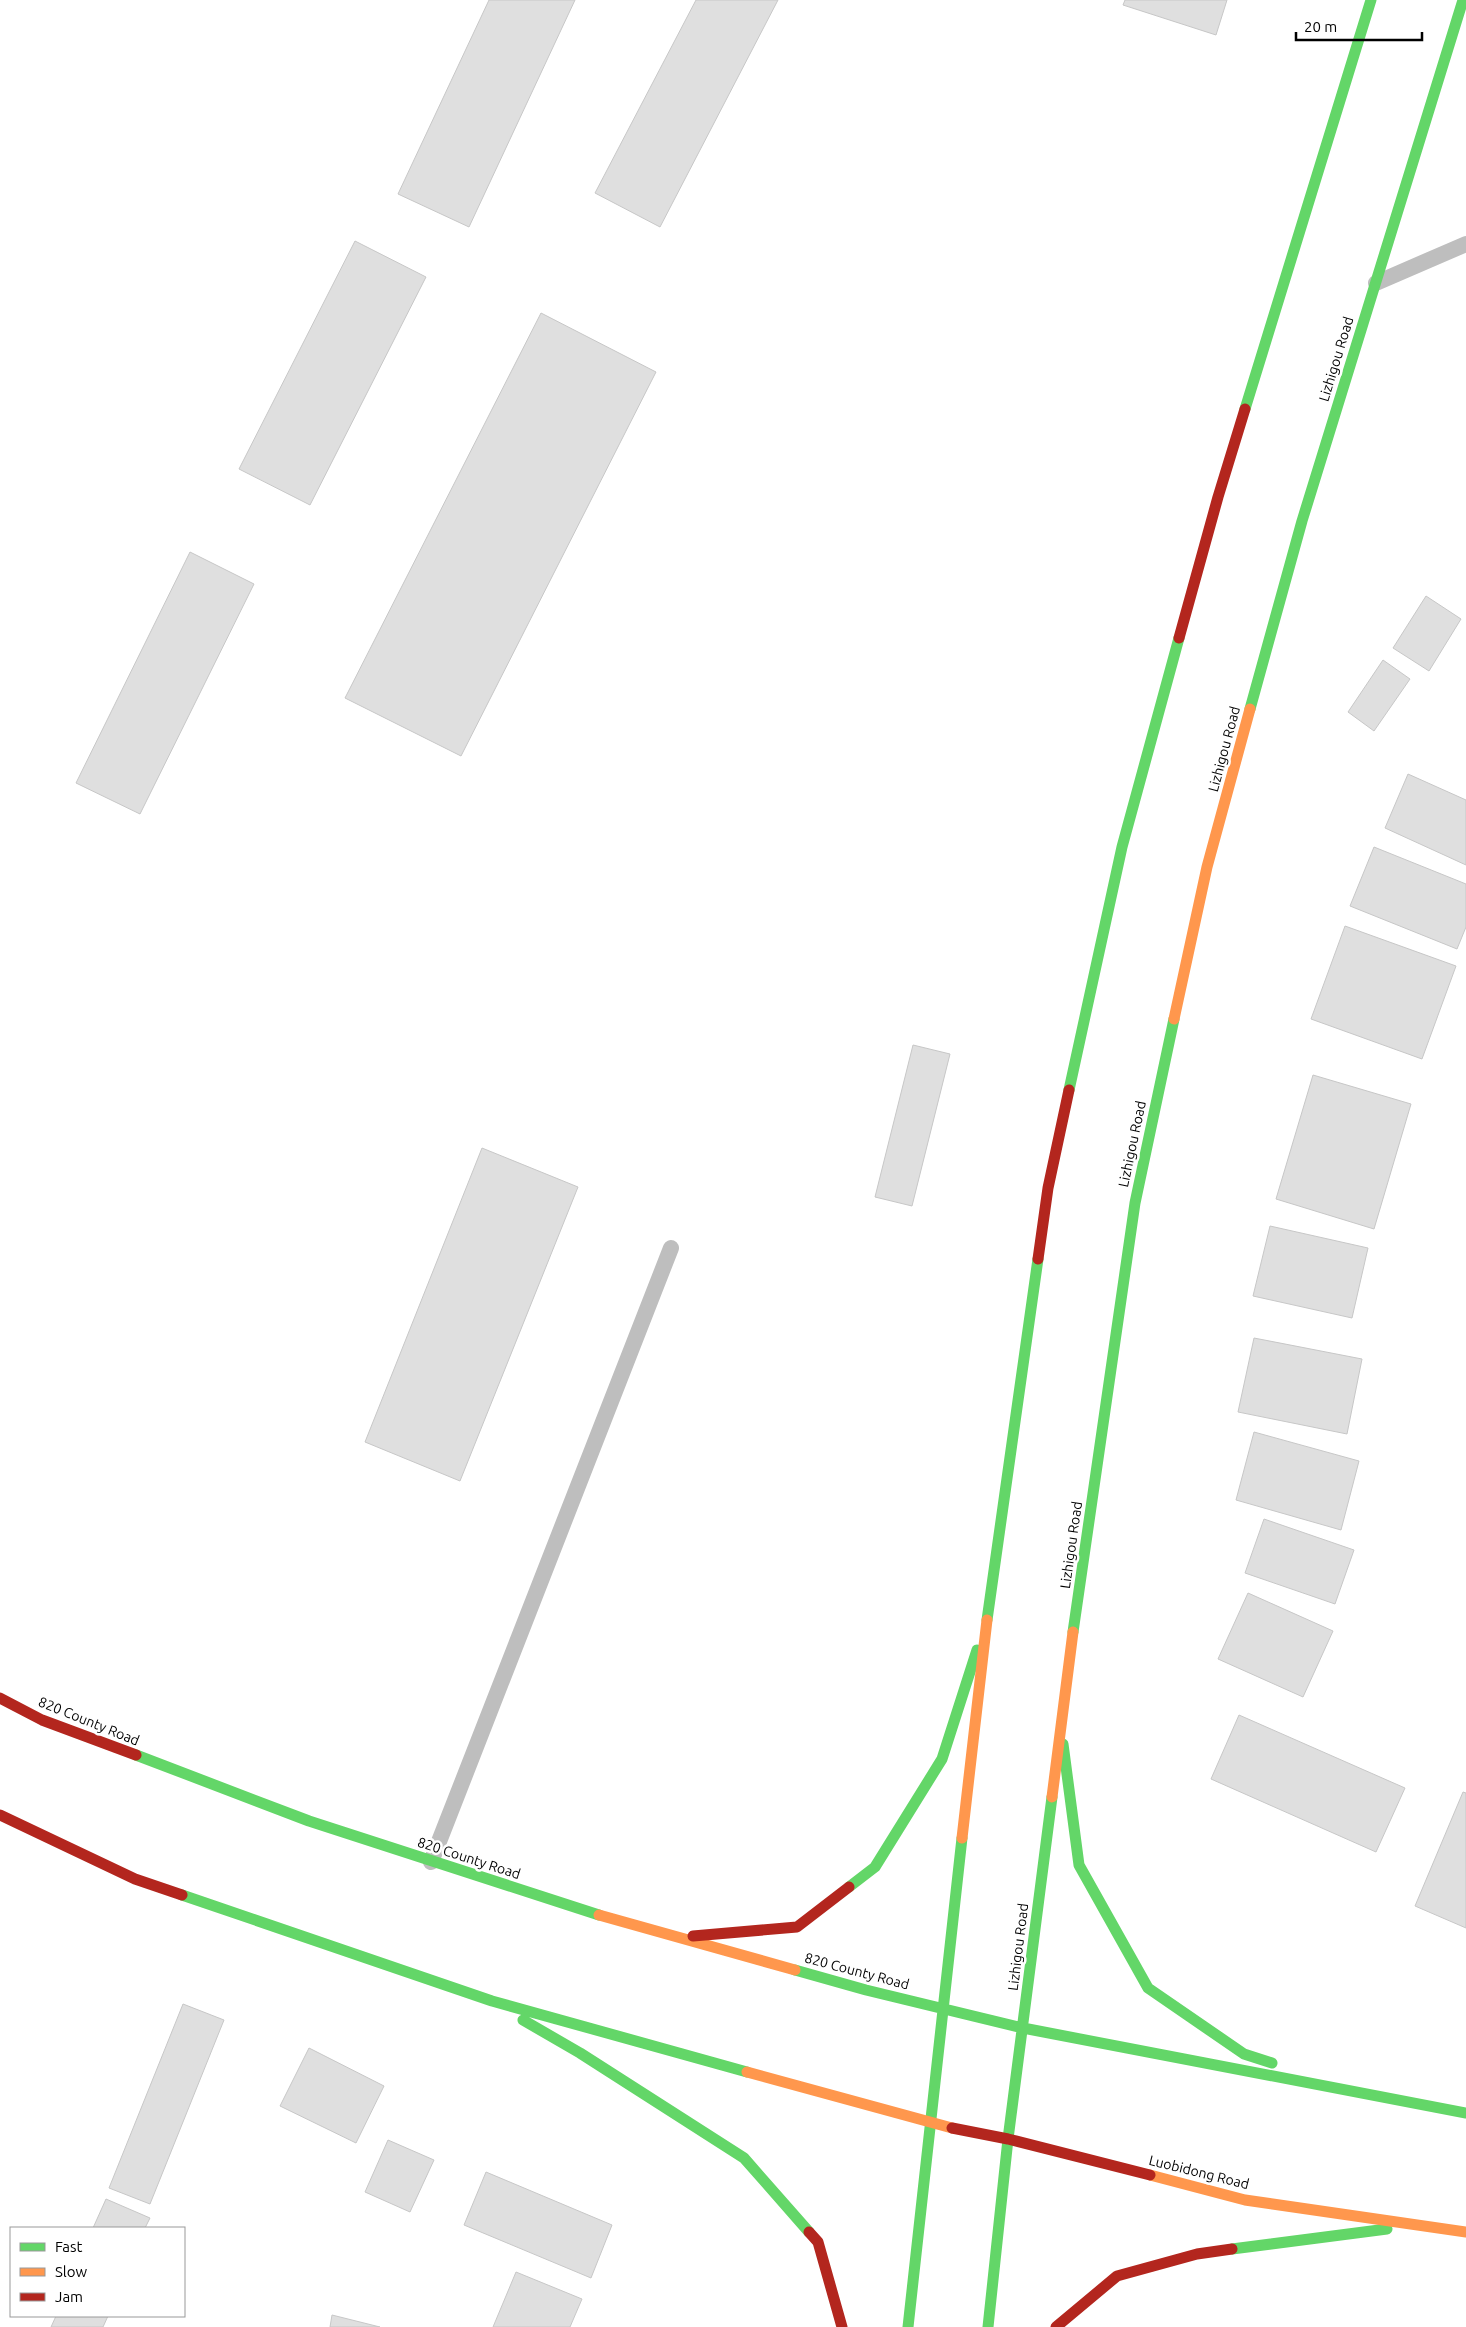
<svg xmlns="http://www.w3.org/2000/svg" width="1466" height="2327" font-family="Ubuntu,sans-serif">
<style>
.building{fill:#dfdfdf;stroke:#c7c7c7}
.lines{fill:none;stroke-linecap:round;stroke-linejoin:round}
.lane{stroke:#bebebe;stroke-width:16}
.fast{stroke:#63d668;stroke-width:11}
.slow{stroke:#ff974d;stroke-width:11}
.jam{stroke:#b3261e;stroke-width:11}
.labels{text-anchor:middle;stroke-width:5;stroke-linejoin:round;paint-order:stroke}
.street-label{font-size:14px;fill:#000;stroke:#fff}
</style>
<rect width="100%" height="100%" fill="#fff"/>
<path class="building" d="M489,0H575L469,227L398,194Z
M696,0H778L660,227L595,193Z
M1125,0H1227L1216,35L1123,5Z
M355,241L426,277L310,505L239,469Z
M541,313L656,372L461,756L345,698Z
M190,552L254,584L140,814L76,783Z
M1426,596L1461,619L1429,671L1393,648Z
M1383,660L1410,679L1374,731L1348,712Z
M1408,774L1466,800V865L1385,828Z
M1374,847L1466,884V927L1457,949L1350,906Z
M1345,926L1456,966L1422,1059L1311,1019Z
M913,1045L950,1054L912,1206L875,1197Z
M1313,1075L1411,1104L1374,1229L1276,1199Z
M482,1148L578,1187L460,1481L365,1442Z
M1270,1226L1368,1248L1352,1318L1253,1296Z
M1254,1338L1362,1359L1347,1434L1238,1412Z
M1254,1432L1359,1461L1341,1530L1236,1500Z
M1264,1519L1354,1550L1335,1604L1245,1573Z
M1248,1593L1333,1631L1303,1697L1218,1659Z
M1239,1715L1405,1788L1376,1852L1211,1779Z
M1463,1792L1466,1793V1928L1415,1906Z
M183,2004L224,2020L150,2204L109,2188Z
M309,2048L384,2086L356,2143L280,2106Z
M388,2140L434,2160L410,2212L365,2192Z
M486,2172L612,2225L591,2278L464,2225Z
M106,2199L150,2218L145,2228H93Z
M516,2272L582,2299L570,2327H493Z
M332,2315L380,2327H330Z
M56,2316H108L103,2327H51Z"/>
<g class="lines">
<path class="lane" d="M1376,283L1466,244
M431,1862L671,1248"/>
<path class="fast" d="M1245,409L1371,0
M1250,709L1302,521L1463,0
M1069,1090L1122,847L1179,638
M987,1620L1038,1259
M1073,1632L1135,1203L1174,1019
M1063,1744L1079,1865L1148,1988L1244,2054L1272,2063
M136,1755L309,1821L599,1915
M849,1887L875,1867L942,1759L977,1650
M182,1895L492,2001L747,2072
M795,1970L866,1990L1023,2028L1466,2113
M523,2020L580,2053L744,2158L809,2232
M1232,2249L1387,2229
M908,2327L962,1838
M988,2327L1008,2139L1052,1797"/>
<path class="slow" d="M1174,1019L1207,867L1250,709
M1052,1797L1073,1632
M962,1838L987,1620
M599,1915L795,1970
M747,2072L952,2128
M1150,2175L1245,2200L1466,2232"/>
<path class="jam" d="M1179,638L1218,497L1245,409
M1038,1259L1048,1188L1069,1090
M0,1698L42,1720L136,1755
M0,1815L135,1879L182,1895
M693,1936L797,1927L849,1887
M952,2128L1008,2139L1150,2175
M809,2232L818,2242L842,2327
M1056,2327L1117,2276L1197,2254L1232,2249"/>
</g>
<g class="labels">
<g class="street-label">
<text transform="translate(1336 359) rotate(-73)" y="5">Lizhigou Road</text>
<text transform="translate(1224 749) rotate(-75)" y="5">Lizhigou Road</text>
<text transform="translate(1132 1144) rotate(-78)" y="5">Lizhigou Road</text>
<text transform="translate(1071 1545) rotate(-82)" y="5">Lizhigou Road</text>
<text transform="translate(89 1721) rotate(22)" y="5">820 County Road</text>
<text transform="translate(469 1858) rotate(18)" y="5">820 County Road</text>
<text transform="translate(1018 1947) rotate(-83)" y="5">Lizhigou Road</text>
<text transform="translate(857 1971) rotate(15)" y="5">820 County Road</text>
<text transform="translate(1199 2172) rotate(14)" y="5">Luobidong Road</text>
</g>
</g>
<rect x="10" y="2227" width="175" height="90" fill="#ffffff" stroke="#999999"/>
<rect x="20" y="2243" width="25" height="8" fill="#63d668" stroke="#999999"/>
<text x="55" y="2252" font-size="15" fill="#000000">Fast</text>
<rect x="20" y="2268" width="25" height="8" fill="#ff974d" stroke="#999999"/>
<text x="55" y="2277" font-size="15" fill="#000000">Slow</text>
<rect x="20" y="2293" width="25" height="8" fill="#b3261e" stroke="#999999"/>
<text x="55" y="2302" font-size="15" fill="#000000">Jam</text>
<path d="M1296 32v8h126v-8" fill="none" stroke="#000000" stroke-width="2.5"/>
<text x="1304" y="32" font-size="15" fill="#000000" stroke="#ffffff" stroke-width="4" paint-order="stroke">20 m</text>
</svg>
